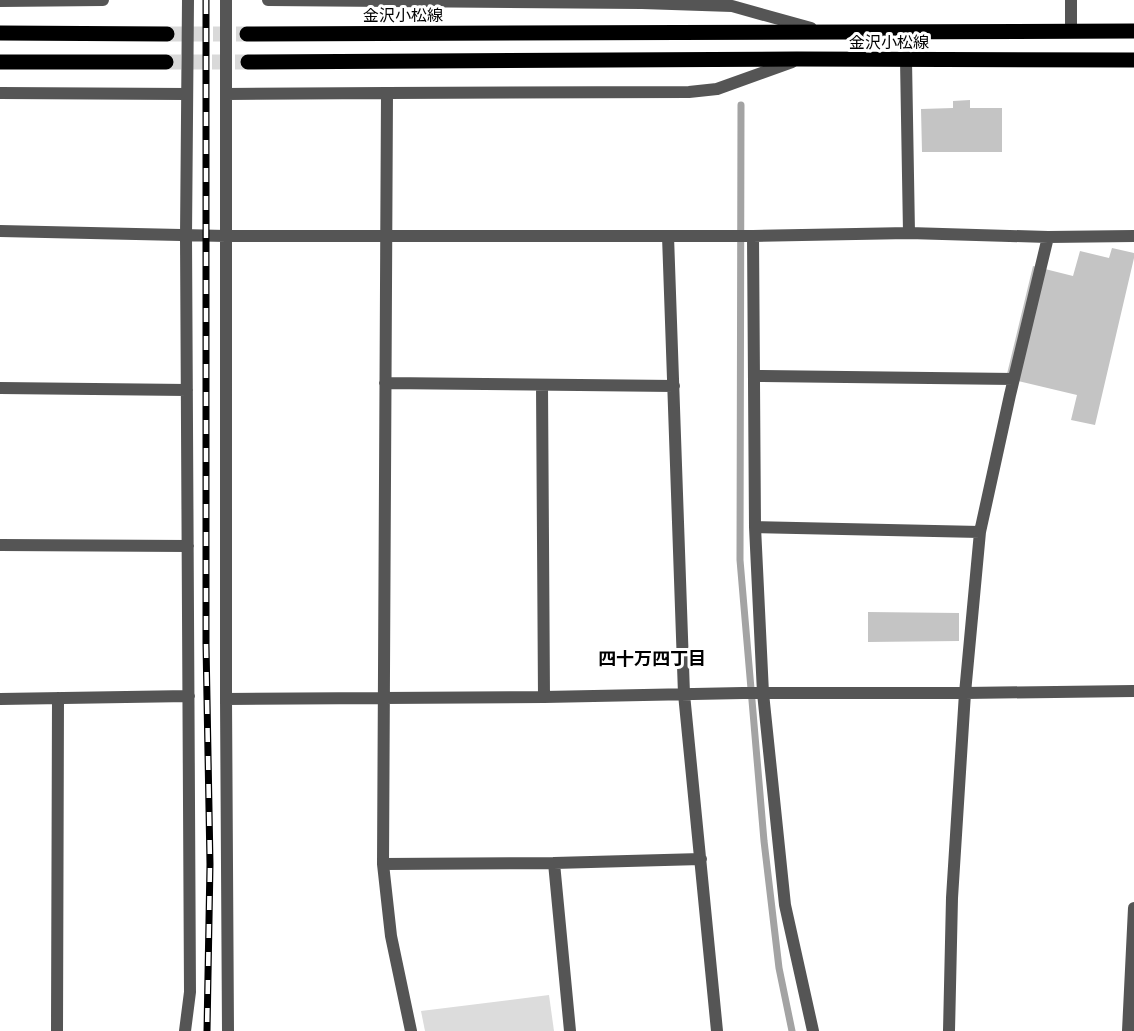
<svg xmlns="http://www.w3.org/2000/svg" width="1134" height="1031" font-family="Commissioner,'Noto Sans JP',sans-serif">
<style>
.green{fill:#dcdcdc}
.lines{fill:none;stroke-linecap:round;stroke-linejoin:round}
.stream{stroke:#a3a3a3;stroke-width:7}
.building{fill:#c4c4c4}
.primary-tunnel{stroke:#d9d9d9;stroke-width:15;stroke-dasharray:15 8;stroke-linecap:butt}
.minor{stroke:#555;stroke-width:12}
.tertiary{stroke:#555;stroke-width:12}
.primary{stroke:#000;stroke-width:15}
.rail-casing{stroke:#000;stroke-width:7}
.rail{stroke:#fff;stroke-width:4.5;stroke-dasharray:14;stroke-linecap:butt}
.labels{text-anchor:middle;stroke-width:6;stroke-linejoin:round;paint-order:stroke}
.street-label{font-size:16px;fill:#000;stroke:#fff}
.neighbourhood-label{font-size:18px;font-weight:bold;fill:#000;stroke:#fff}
</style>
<rect width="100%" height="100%" fill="#fff"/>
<path class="green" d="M549,995L554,1031H425L421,1011Z"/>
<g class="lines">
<path class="stream" d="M741,105L740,560L764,841L779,968L792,1031"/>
</g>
<path class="building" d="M970,100V108H1002V152H922L921,109L953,108V101Z
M1112,248L1134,253V258L1095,425L1071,420L1077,395L1006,378L1033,266L1073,276L1080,251L1109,258Z
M868,612L959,613V641L868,642Z"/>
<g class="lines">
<path class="primary-tunnel" d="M167,34H247
M166,62H248"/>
<path class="minor" d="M268,0L642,3
M642,0V3L732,6L811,28
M1071,0V31
M0,1L103,0
M906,60L909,233
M0,93L187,94
M387,93L689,92L717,89L792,62
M226,94L387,93L383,864L391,936L411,1031
M0,231L226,236V0
M668,236L684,694L717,1031
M753,236L755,527L763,693L785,905L813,1031
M755,376L1014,379
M385,383L674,386
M542,385L544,697
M0,388L187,390
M755,527L980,532
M0,545L188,546
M0,699L189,696
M226,699L544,697L743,693H965L1134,691
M554,863L570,1031
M383,864L554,863L701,859
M57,1031L58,698
M185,1031L190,992L186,236L188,0
M228,1031L226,699V236H753L909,233L1048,237L1134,236
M949,1031L952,898L965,693L980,532L1010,395L1048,237"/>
<path class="tertiary" d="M1128,1031L1134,908"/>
<path class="primary" d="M0,33L167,34
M247,34L1134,31
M0,62H166
M248,62L797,59L1134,60"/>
<g class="rail-casing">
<path id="rail" d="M206,0V644L210,864L207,1031"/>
</g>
<use href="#rail" class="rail"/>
</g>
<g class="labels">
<g class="street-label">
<text x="403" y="21">金沢小松線</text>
<text x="889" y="48">金沢小松線</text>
</g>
<g class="neighbourhood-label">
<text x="652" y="665">四十万四丁目</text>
</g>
</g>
</svg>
